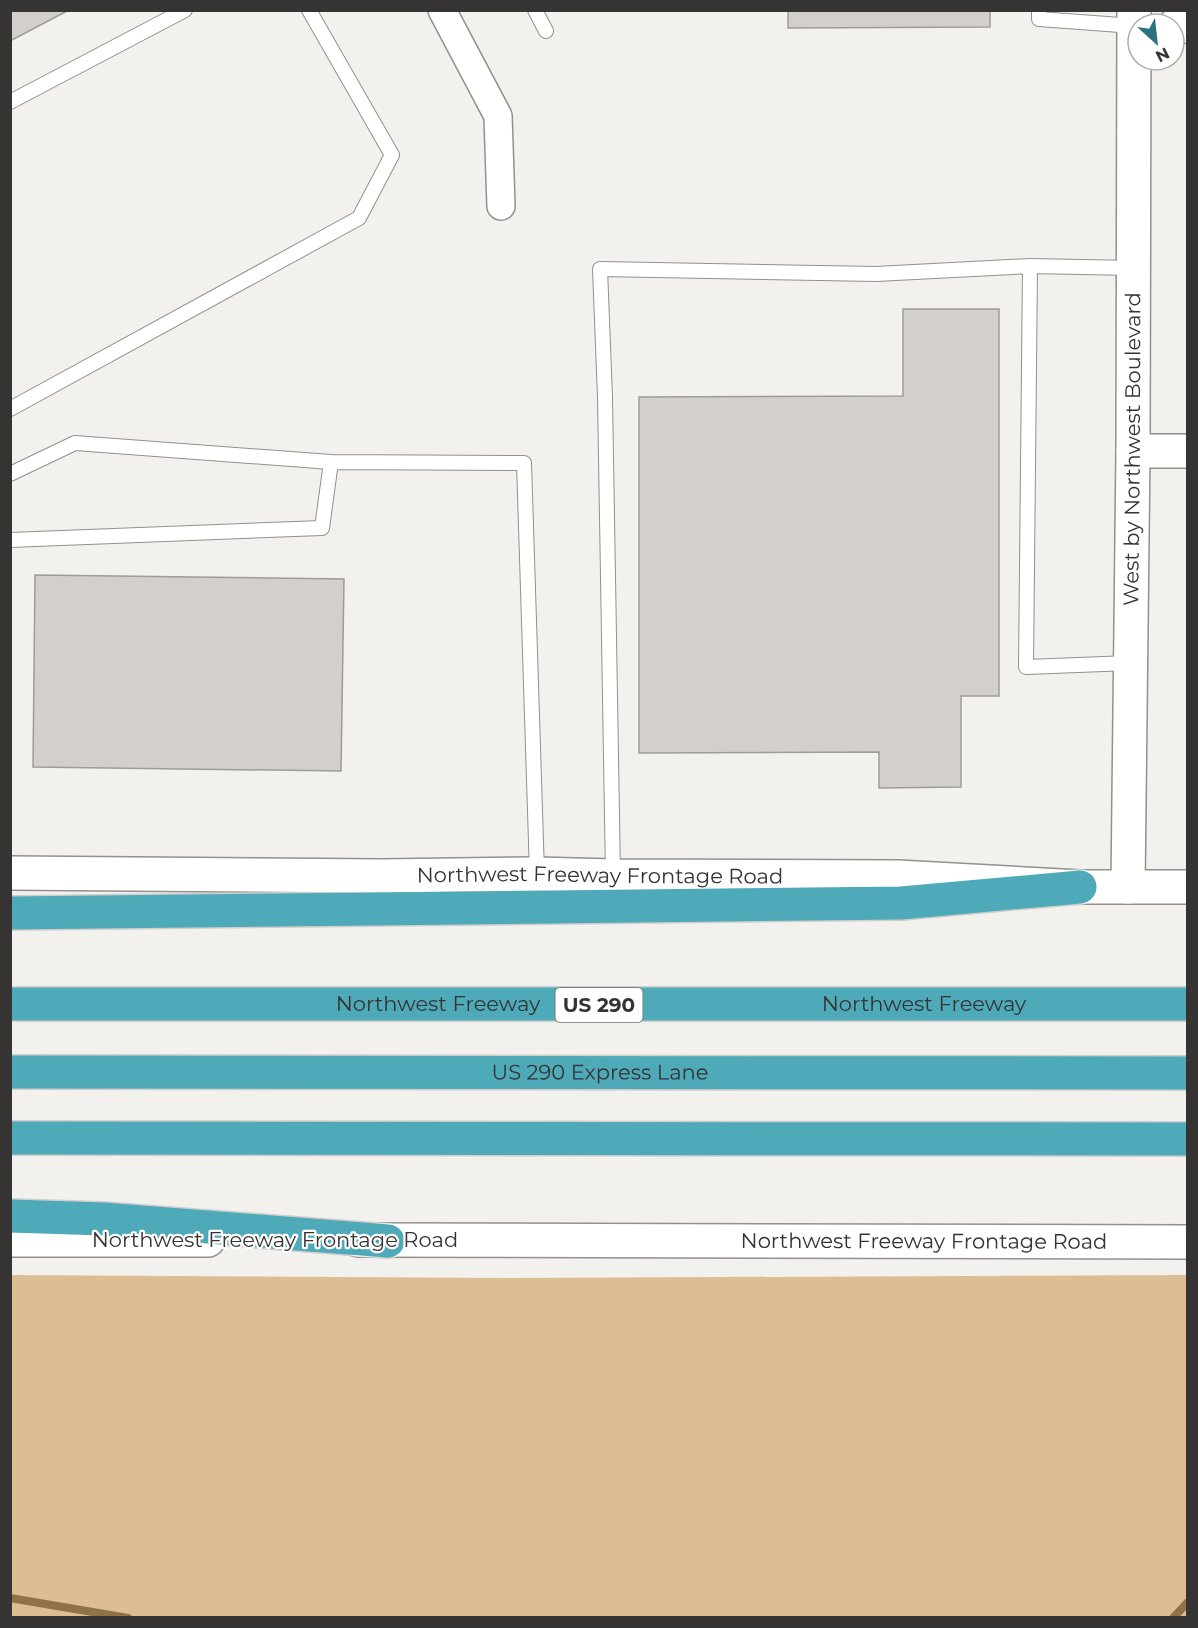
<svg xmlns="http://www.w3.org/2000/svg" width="1198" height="1628" viewBox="0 0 1198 1628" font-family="Montserrat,sans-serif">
  <rect width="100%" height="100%" fill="#f3f1ed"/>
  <!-- green -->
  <path fill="#ddbe94" d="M11,1275L510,1278L1187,1275V1617H11Z"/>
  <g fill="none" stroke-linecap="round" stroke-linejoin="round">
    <!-- stream -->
    <path stroke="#8f7248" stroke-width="8" d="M10,1598L128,1618
      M1173,1618L1188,1602"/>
  </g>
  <!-- building -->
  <path fill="#d3d0cc" stroke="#9e9b98" stroke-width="1.5" d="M10,10H69L10,41Z
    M788,10H990V27L788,28Z
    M903,309H999V696H961V787L879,788V752L639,753V397L903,396Z
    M35,575L344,579L341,771L33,767Z"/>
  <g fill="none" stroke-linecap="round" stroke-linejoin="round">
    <defs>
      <path id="service" d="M535,10L546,31
        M1039,10V19L1134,26
        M10,102L185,10
        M1030,266L1026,667L1130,663
        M10,409L359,218L392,155L309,10
        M10,474L75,443L331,462L524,463L537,874
        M10,540L322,528L331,462
        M613,876L605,397L600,269L876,274L1030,266L1133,268"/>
      <path id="minor" d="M442,10L498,116L501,206"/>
      <g id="tertiary">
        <path d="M1174,26H1188"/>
        <path d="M1133,451H1188"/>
        <path id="s1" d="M1128,887L1133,451L1134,10"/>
      </g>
      <g id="secondary">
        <path id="s2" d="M10,873L382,876L537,874L613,876L898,877L1080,887H1188"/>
        <path d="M10,1240H208"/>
        <path id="s3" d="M358,1240L1188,1242"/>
      </g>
      <g id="motorway">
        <path d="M10,913L901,903L1080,887"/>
        <path id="s4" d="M10,1004H1188"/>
        <path id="s5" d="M10,1072L1188,1073"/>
        <path d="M10,1138L1188,1139"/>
        <path d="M10,1216L103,1219L388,1241"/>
      </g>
    </defs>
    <!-- service casing -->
    <use href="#service" stroke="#93908d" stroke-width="16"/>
    <!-- minor casing -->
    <use href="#minor" stroke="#93908d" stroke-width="30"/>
    <!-- tertiary casing -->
    <use href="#tertiary" stroke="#93908d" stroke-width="36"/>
    <!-- secondary casing -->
    <use href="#secondary" stroke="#93908d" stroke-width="36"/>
    <!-- motorway casing -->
    <use href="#motorway" stroke="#cfcece" stroke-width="36"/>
    <!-- service -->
    <use href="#service" stroke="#fff" stroke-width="14"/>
    <!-- minor -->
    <use href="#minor" stroke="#fff" stroke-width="27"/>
    <!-- tertiary -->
    <use href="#tertiary" stroke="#fff" stroke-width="33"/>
    <!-- secondary -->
    <use href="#secondary" stroke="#fff" stroke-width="33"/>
    <!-- motorway -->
    <use href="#motorway" stroke="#4eaab8" stroke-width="33"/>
  </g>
  <g text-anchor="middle" stroke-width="4.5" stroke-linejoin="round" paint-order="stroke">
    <!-- shield labels -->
    <rect fill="#fff" stroke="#727170" stroke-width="1.5" x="555.5" y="988" width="87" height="34" rx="4.5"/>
    <g font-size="20" font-weight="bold" fill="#353433">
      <text x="599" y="1012">US 290</text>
    </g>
    <!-- street labels -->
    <g font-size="21" fill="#353433" stroke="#fff">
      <text dy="7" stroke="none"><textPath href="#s1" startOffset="438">West by Northwest Boulevard</textPath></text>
      <text dy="7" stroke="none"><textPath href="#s2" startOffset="590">Northwest Freeway Frontage Road</textPath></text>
      <text dy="7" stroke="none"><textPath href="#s4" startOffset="428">Northwest Freeway</textPath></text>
      <text dy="7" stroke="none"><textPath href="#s4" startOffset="914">Northwest Freeway</textPath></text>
      <text dy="7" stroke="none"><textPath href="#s5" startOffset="590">US 290 Express Lane</textPath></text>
      <text x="275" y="1247">Northwest Freeway Frontage Road</text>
      <text dy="7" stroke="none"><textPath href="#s3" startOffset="566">Northwest Freeway Frontage Road</textPath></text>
    </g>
  </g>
  <!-- border -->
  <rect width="1198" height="1628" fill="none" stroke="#353433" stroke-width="24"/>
  <!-- north arrow -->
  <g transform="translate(1156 42) rotate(153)"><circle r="28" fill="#ffffff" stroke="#aeaead" stroke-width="1.5"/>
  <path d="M0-4.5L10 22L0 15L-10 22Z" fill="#2b737e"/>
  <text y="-9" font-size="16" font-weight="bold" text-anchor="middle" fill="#353433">N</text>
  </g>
</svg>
